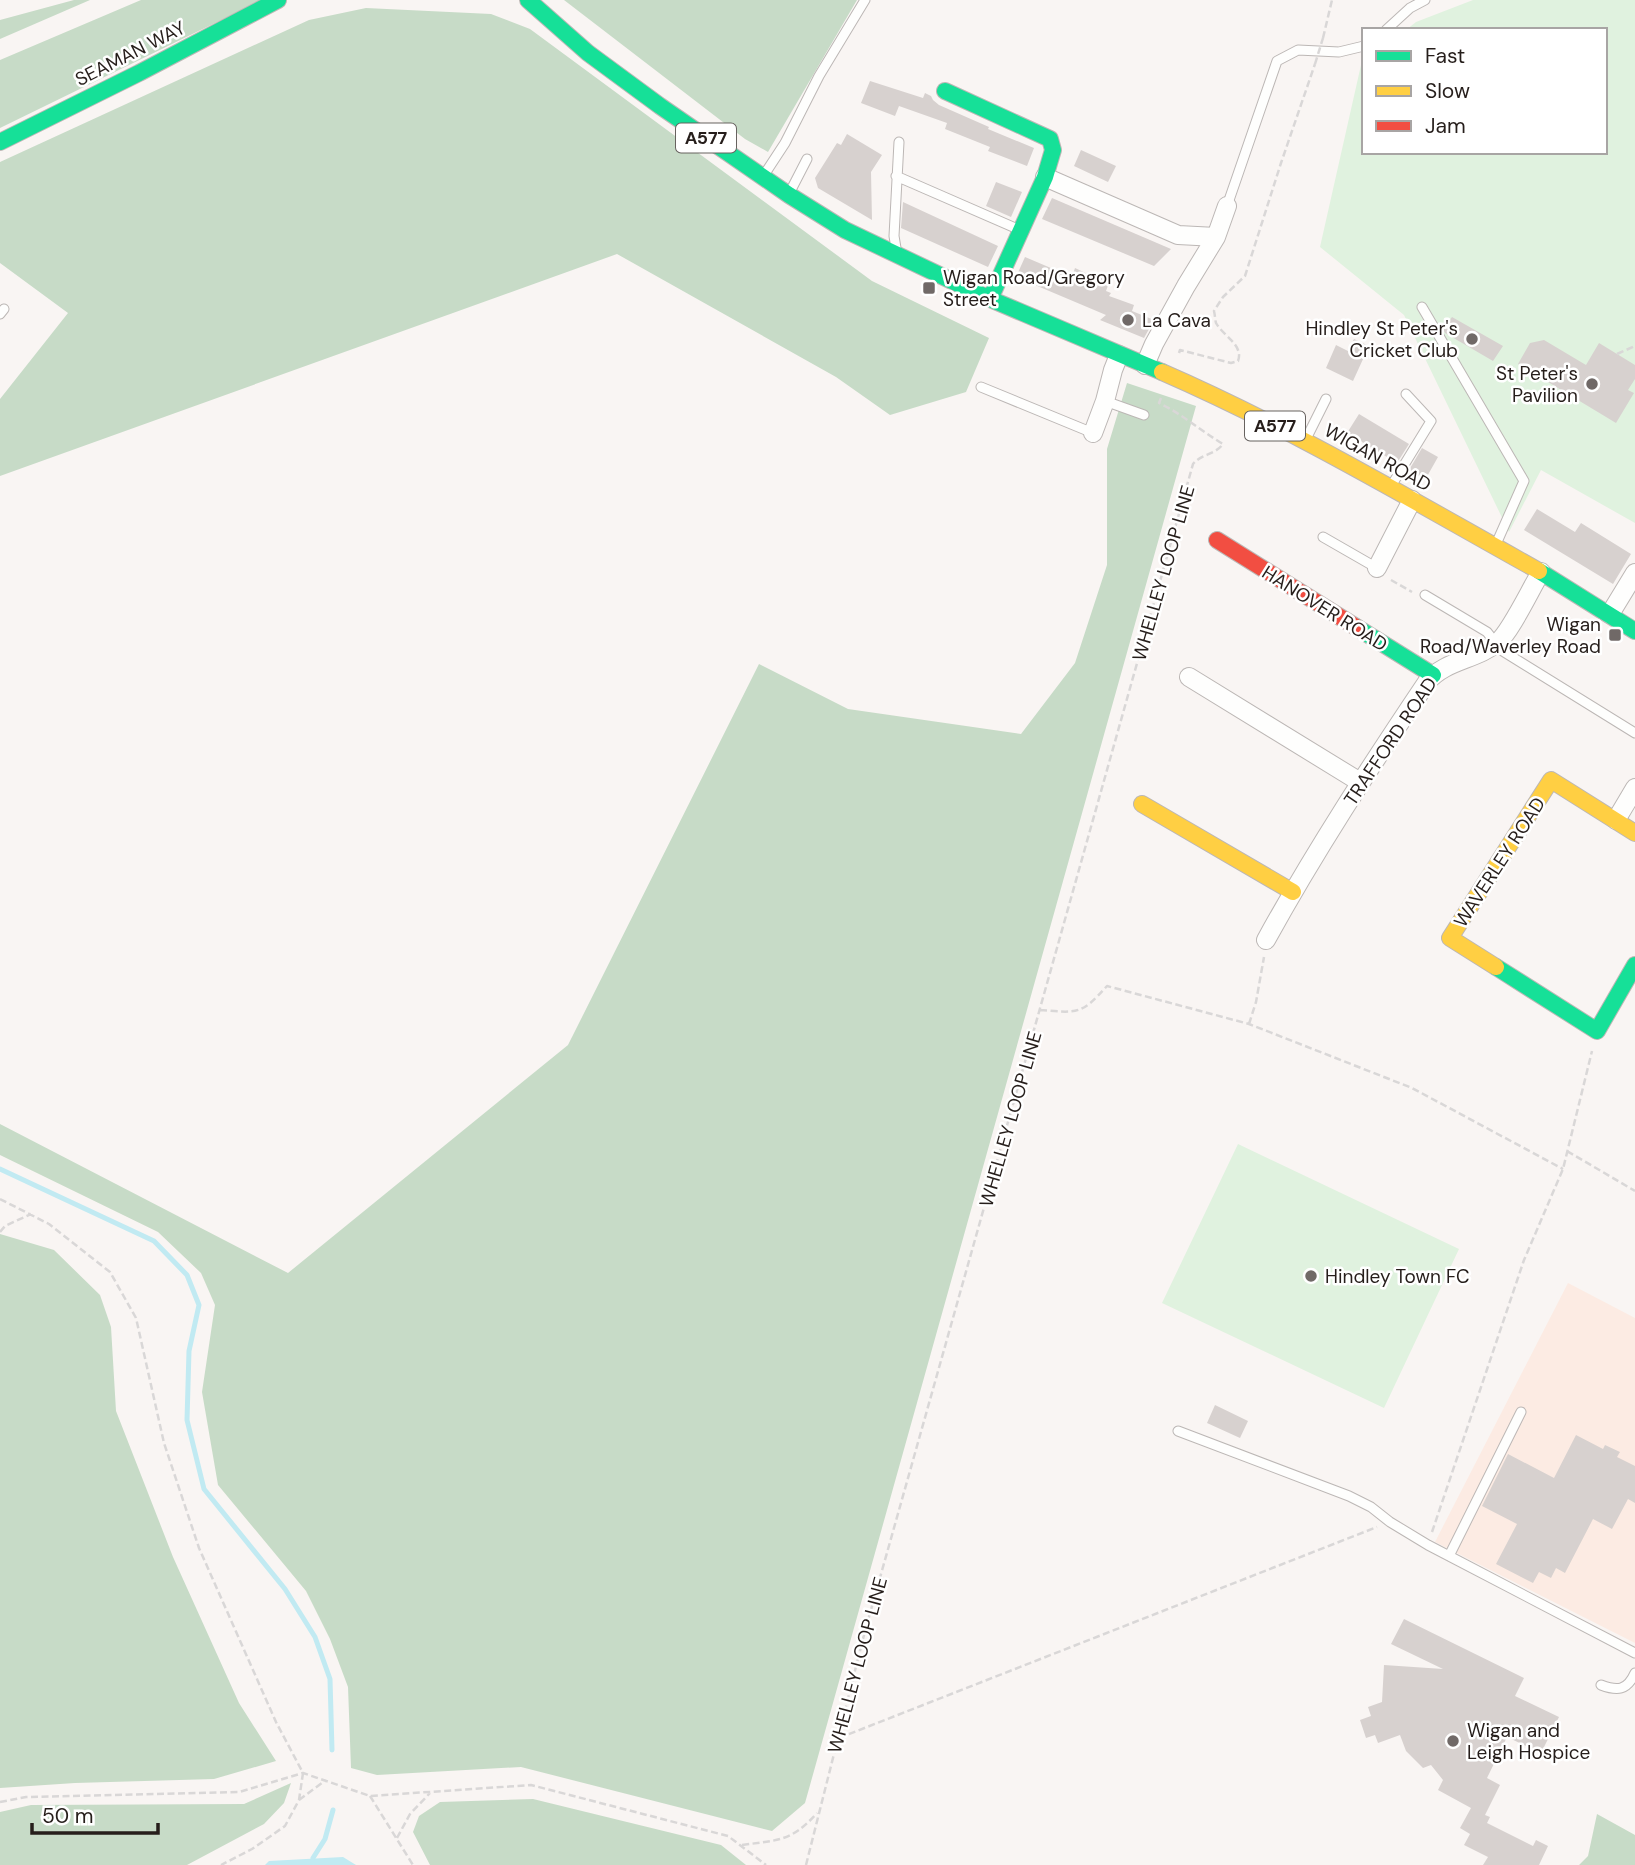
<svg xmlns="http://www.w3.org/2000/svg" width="1635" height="1865" viewBox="0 0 1635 1865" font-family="'DM Sans',sans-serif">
  <rect width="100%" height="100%" fill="#f9f5f3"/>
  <!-- built -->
  <path fill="#fcebe3" d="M1568,1283L1635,1318V1643L1435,1542Z"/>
  <!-- green -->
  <path fill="#e0f2df" d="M1473,0H1635V523L1541,470L1509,532L1404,315L1320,247L1361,65L1364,63V152H1605V30H1406L1416,22Z
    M1238,1144L1459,1249L1384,1408L1162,1303Z"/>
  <!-- forest -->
  <path fill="#c7dbc7" d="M74,0H90L0,39V20Z
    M141,0H262L0,128V60Z
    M564,0H857L768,152L745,139Z
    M366,8L491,14L530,29L872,281L989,338L966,392L890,415L836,377L617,254L0,476V399L68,313L0,263V162L309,20Z
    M1127,383L1196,406L805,1803L772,1831L521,1767L377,1775L351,1768L348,1687L330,1639L306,1591L218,1485L202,1392L215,1305L201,1273L158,1232L0,1155V1124L288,1273L568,1045L759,664L848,709L1021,734L1075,663L1107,565V449Z
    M0,1234L54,1250L100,1295L111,1327L116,1411L173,1557L239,1703L276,1761L214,1779L75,1783L0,1788Z
    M291,1783L284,1803L264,1824L187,1865H0V1812L31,1805L244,1804Z
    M533,1799L721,1845L746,1865H430L413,1832L419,1816L440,1802Z
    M1597,1814L1635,1835V1865H1579L1588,1856Z"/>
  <!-- water -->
  <path fill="#c1eaf2" d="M343,1857L356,1865H265L269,1861Z"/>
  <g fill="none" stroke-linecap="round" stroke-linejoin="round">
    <!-- stream -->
    <path stroke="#c1eaf2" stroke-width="5" d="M0,1169L154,1241L187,1275L199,1305L189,1351L187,1420L204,1489L285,1589L315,1637L330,1679L332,1750
      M313,1858L325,1839L333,1810"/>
  </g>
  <!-- building -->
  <path fill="#d7d1cf" d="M870,81L923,98L925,93L931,96L933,100L939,105L989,127L988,129L1034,148L1027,166L988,151L990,147L945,129L947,123L899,106L895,116L861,103Z
    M847,134L882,155L871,172L872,220L818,188L815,178L837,143L841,145Z
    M1081,150L1116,166L1108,182L1074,166Z
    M996,182L1022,192L1011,217L986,206Z
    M1052,198L1171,249L1154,266L1042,219Z
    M903,202L998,246L988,267L901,228Z
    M1025,257L1072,277L1075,268L1094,277L1095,274L1110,280L1106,291L1111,293L1109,296L1134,305L1132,311L1154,320L1144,338L1100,320L1106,315L1016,277Z
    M1452,317L1503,346L1493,361L1445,333L1443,329Z
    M1354,339L1369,346L1353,381L1326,368L1336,345L1348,351Z
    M1544,340L1586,365L1599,343L1635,365V379L1628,390L1634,393L1616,423L1518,364L1530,343Z
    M1359,414L1409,444L1397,463L1347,433Z
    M1422,448L1438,457L1425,480L1409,470Z
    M1537,509L1575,532L1581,523L1631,554L1613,584L1524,530Z
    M1215,1405L1248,1421L1240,1438L1207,1423Z
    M1576,1435L1603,1449L1605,1445L1620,1452L1617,1457L1635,1466V1503L1628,1499L1612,1529L1593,1519L1565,1573L1556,1568L1551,1578L1539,1572L1533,1583L1496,1564L1517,1524L1482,1506L1508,1454L1554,1478Z
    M1404,1619L1524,1678L1515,1696L1559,1717L1541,1753L1507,1737L1487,1778L1500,1785L1485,1815L1490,1817L1487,1823L1533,1846L1536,1840L1548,1846L1539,1865H1483L1488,1857L1464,1845L1470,1834L1460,1828L1471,1808L1438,1790L1443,1780L1431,1765L1423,1768L1406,1751L1400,1735L1378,1743L1375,1735L1366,1738L1360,1720L1371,1716L1368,1707L1382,1702L1384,1665L1443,1669L1391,1644Z"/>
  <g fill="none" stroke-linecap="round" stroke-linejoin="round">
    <defs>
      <path id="lane" d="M1386,30L1410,8L1425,0
        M766,172L785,143L819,76L865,0
        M896,176L1020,230
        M791,190L807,159
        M1227,206L1277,61L1298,50L1339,52L1364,46
        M896,248L894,236L899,142
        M1422,307L1524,481L1497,542
        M0,314L4,309
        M981,387L1093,433
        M1105,401L1144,415
        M1308,435L1326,399
        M1393,483L1431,421L1406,394
        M1323,537L1377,568
        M1425,595L1487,632L1501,650L1635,733
        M1178,1431L1349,1496L1371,1507L1390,1522L1428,1545L1635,1653
        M1449,1556L1521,1412
        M1601,1685C1617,1691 1627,1691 1635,1673"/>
      <path id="street" d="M1045,177L1178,235L1216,237
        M1145,365L1154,344L1186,286L1216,237L1227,206
        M1093,433L1105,401L1113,370L1119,355
        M1377,568L1412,500
        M1610,614L1635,573
        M1189,677L1360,782
        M1616,820L1635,788
        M1266,940C1315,851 1370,767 1427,682C1445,660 1477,660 1498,642C1511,631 1531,588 1541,572"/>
      <path id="fast" d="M528,0L588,53L660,106L789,195L845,230L990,299L1162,372
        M945,91L1050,139L1053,150L1045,177L990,299
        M0,142L139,73L278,0
        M1539,571L1635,631
        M1356,627L1433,675
        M1496,967L1597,1031L1635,965"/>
      <path id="slow" d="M1162,372C1293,429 1415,502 1539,571
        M1142,804L1293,892
        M1496,967L1450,938L1551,780L1635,833"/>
      <path id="jam" d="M1217,540L1356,627"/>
    </defs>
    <!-- lane casing -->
    <use href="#lane" stroke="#bcb7b5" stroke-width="11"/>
    <!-- street casing -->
    <use href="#street" stroke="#bcb7b5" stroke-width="20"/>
    <!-- fast casing -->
    <use href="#fast" stroke="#bcb7b5" stroke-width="18"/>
    <!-- slow casing -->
    <use href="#slow" stroke="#bcb7b5" stroke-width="18"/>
    <!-- jam casing -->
    <use href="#jam" stroke="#bcb7b5" stroke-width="18"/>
    <!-- path -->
    <path stroke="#d9d7d7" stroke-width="2.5" stroke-dasharray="7 3.5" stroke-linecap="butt" d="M1323,38L1332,0
      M1179,353L1180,350L1231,363L1238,361C1244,345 1223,336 1216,323C1215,319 1215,315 1214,311L1223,297L1245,276L1281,163L1315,64
      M1617,354L1635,346
      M1391,580L1412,592
      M1040,1010C1078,1013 1081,1015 1107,986L1249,1024L1412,1088L1563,1169
      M1249,1024L1256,1002L1264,957
      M1567,1151L1635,1191
      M0,1199L49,1224L110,1272L136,1318L164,1443L199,1548L276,1722L303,1773L299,1800L285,1826L252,1849L221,1865
      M0,1232L5,1226L31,1214
      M1432,1532L1524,1260L1563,1169L1592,1051
      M839,1738L1377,1527
      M370,1796L413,1865
      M299,1800L326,1780
      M0,1802L26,1797L239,1792L303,1773L370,1796L531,1785L728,1836L766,1865
      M397,1838L410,1814L430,1793
      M742,1845C778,1840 791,1842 817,1813
      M806,1865L865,1631L1193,464C1201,454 1215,455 1223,444C1201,431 1182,414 1159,403L1161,398"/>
    <!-- lane -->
    <use href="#lane" stroke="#fefefd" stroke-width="9"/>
    <!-- street -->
    <use href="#street" stroke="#fefefd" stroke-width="18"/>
    <!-- fast -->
    <use href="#fast" stroke="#16e098" stroke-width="16"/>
    <!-- slow -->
    <use href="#slow" stroke="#ffcf43" stroke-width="16"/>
    <!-- jam -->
    <use href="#jam" stroke="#f24e42" stroke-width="16"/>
    <!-- path-bridge -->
    <path stroke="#d9d7d7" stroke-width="2.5" stroke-dasharray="7 3.5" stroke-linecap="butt" d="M1315,64L1323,38"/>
  </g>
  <!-- markers -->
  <g fill="#706967" stroke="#fff" stroke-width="2.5">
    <rect x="922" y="281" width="14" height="14" rx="3.5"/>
    <circle cx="1128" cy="320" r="7"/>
    <circle cx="1472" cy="339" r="7"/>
    <circle cx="1592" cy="384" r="7"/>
    <rect x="1608" y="628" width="14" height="14" rx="3.5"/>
    <circle cx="1311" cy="1276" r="7"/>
    <circle cx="1453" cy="1741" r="7"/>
  </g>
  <g text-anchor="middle" stroke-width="5" stroke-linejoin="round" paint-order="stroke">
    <!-- shield labels -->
    <g fill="#fff" stroke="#67625f" stroke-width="2">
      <rect x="676" y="123.5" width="60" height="29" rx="5"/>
      <rect x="1245" y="411.5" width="60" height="29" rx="5"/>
    </g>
    <g font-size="18" font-weight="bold" fill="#261e1b">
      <text x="706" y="144">A577</text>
      <text x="1275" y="432">A577</text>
    </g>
    <!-- street labels -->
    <g font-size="19" fill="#261e1b" stroke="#fff">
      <text transform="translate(130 53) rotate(-27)" y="7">SEAMAN WAY</text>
      <text transform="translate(1378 457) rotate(29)" y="7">WIGAN ROAD</text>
      <text transform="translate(1163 573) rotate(-74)" y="7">WHELLEY LOOP LINE</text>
      <text transform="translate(1325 608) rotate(32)" y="7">HANOVER ROAD</text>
      <text transform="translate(1390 741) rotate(-56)" y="7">TRAFFORD ROAD</text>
      <text transform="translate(1499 862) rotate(-57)" y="7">WAVERLEY ROAD</text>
      <text transform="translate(1010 1119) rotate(-74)" y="7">WHELLEY LOOP LINE</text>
      <text transform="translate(857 1665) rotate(-75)" y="7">WHELLEY LOOP LINE</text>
    </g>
    <!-- poi labels -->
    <g font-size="19" fill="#261e1b" stroke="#fff" text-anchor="start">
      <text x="943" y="284">Wigan Road/Gregory<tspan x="943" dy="22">Street</tspan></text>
      <text x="1142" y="327">La Cava</text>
      <text x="1458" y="335" text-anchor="end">Hindley St Peter's<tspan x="1458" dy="22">Cricket Club</tspan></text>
      <text x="1578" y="380" text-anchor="end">St Peter's<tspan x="1578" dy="22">Pavilion</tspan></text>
      <text x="1601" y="631" text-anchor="end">Wigan<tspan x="1601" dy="22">Road/Waverley Road</tspan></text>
      <text x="1325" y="1283">Hindley Town FC</text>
      <text x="1467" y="1737">Wigan and<tspan x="1467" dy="22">Leigh Hospice</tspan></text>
    </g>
  </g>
  <!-- legend -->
  <rect x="1362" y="28" width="245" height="126" fill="#ffffff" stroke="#a8a5a4" stroke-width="2"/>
  <rect x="1376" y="51" width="35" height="10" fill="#16e098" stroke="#a8a5a4" stroke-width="2"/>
  <text x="1425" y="63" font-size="21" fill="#261e1b">Fast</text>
  <rect x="1376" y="86" width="35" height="10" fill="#ffcf43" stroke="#a8a5a4" stroke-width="2"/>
  <text x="1425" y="98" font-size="21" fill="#261e1b">Slow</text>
  <rect x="1376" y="121" width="35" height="10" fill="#f24e42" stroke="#a8a5a4" stroke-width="2"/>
  <text x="1425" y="133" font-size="21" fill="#261e1b">Jam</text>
  <!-- scale -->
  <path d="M32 1823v10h126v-10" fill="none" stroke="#261e1b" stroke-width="3.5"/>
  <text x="42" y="1823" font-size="21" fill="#261e1b" stroke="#ffffff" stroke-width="5" paint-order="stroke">50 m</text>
</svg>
